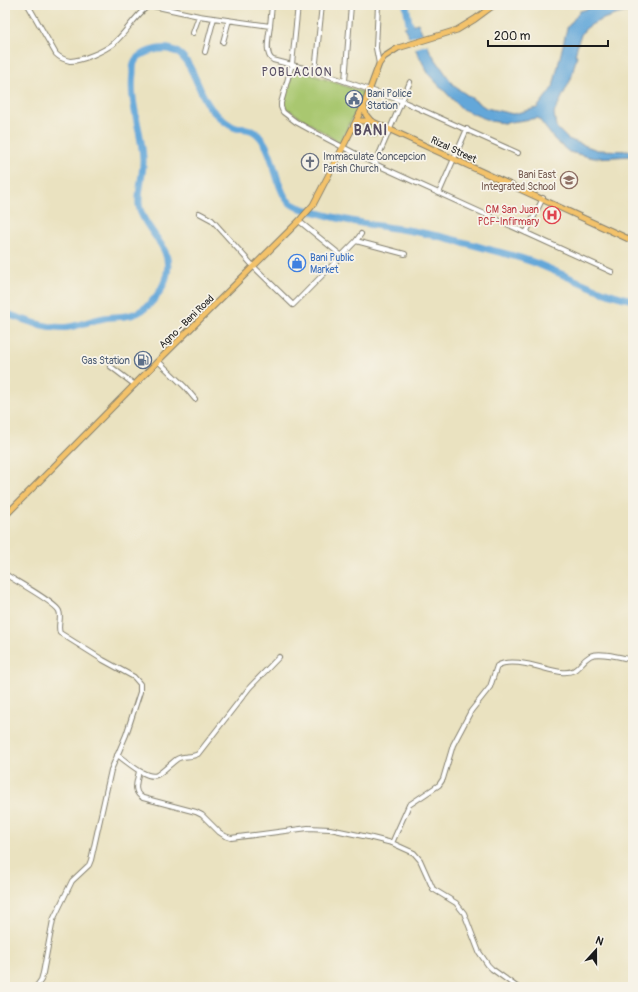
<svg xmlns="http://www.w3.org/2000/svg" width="638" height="992" viewBox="0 0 638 992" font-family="Pangolin,sans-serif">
  <rect width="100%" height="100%" fill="#f7f3e8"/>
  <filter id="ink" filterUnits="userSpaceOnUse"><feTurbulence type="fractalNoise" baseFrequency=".025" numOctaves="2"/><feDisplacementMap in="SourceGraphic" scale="8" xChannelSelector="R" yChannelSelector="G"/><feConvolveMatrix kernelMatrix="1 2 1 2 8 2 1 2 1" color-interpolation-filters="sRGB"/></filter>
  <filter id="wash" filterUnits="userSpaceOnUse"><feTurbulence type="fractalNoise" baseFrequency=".012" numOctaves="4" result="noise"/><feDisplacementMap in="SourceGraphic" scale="16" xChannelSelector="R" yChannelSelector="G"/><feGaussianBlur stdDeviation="0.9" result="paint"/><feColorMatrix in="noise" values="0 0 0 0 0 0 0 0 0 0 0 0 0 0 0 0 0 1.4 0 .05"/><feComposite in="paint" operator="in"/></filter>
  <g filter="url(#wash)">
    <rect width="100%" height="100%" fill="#eae2c0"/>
    <!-- green -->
    <path fill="#a9c76f" stroke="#627246" d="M293,68L365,93L340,143L283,106Z
      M365,123L381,130L380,132L374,135L367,133L364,127Z"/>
    <!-- water -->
    <path fill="#64a7d9" stroke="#40627a" d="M602,5H633V11C619,13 590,21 582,33C578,39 577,49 575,55H577L571,79L554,113L556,127L568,139L597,150L633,151V156L594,158L569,152L555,140L538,118L504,123L490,121L462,109L429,75L404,27L418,23L430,51L454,86L486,108L513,114L537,108L553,87L567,28L580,11Z"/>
    <!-- pier -->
    <path fill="#eae2c0" d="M425,33L429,44L413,49L408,38Z"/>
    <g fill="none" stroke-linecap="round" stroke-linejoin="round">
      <!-- river -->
      <path stroke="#64a7d9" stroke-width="7" d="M406,5L409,23L414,33
        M5,313C25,320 48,330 69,327C81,325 92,320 104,318C113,316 124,318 134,314C155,307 175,275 165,252C158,236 141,222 139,204C138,189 144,173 143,158C142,138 135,118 133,98C132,90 132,81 133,73C133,69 133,66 134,63C136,56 144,53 150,51C193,37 192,87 212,110C219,117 227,125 236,128C240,129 243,128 247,129C255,130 261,137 265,144C275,161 277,189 288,201C295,208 306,210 315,212C344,221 371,225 400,229C429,233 456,240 484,248C502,253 521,257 538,264C569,277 600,293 633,300"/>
    </g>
  </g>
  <g filter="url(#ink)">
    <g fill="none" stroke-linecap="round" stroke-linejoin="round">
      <defs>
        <path id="minor" d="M28,5L56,54C60,58 65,60 70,61C82,61 104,51 113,44C126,33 134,17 147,7L153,6L199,16L270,26C269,35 264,55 273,60L315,71L402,101L518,153
          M298,5L292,64L281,103V107L283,112L296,122L316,133L375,164L612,272
          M378,5L376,48L379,64
          M270,26L272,5
          M193,33L199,16
          M223,42L229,20
          M205,52L214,18
          M315,71L322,5
          M345,81L351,5
          M375,164L410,82
          M439,193L467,129
          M199,213L212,220L254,267L293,305L299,299L356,241L361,234
          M299,221L342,256
          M526,233L543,198
          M356,241L405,254
          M158,361L185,387L195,399
          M110,366L135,385
          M5,574C14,580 56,603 59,611C62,618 57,626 60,633L103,660L134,677L140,684V692L126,735L111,770L91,860L89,865L72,881L53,920L43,973L41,980L36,987
          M117,755C127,761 146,780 157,775C164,771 170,764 177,759C183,755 191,758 198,754L250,687L279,657
          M139,771C137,782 132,792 143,798L196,812L202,815L219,832L225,836L231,838L308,828L330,829L368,837L392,843L414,853L420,860L433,889L456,903L464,913L479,952L488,965L492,969L517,987
          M392,843L409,805L439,785L443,779L453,745L471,711L490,687L497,666C512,656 545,670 561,672C579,674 578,663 590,656C599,651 623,658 633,660"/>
        <path id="major" d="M364,106L366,115L371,121L633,241
          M356,121H371
          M5,516L158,361L299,221L313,205L341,151L364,105L379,64L384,57L398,48L457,30L475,19L494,5"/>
      </defs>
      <!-- minor casing -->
      <use href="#minor" stroke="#837f6e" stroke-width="6"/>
      <!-- major casing -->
      <use href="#major" stroke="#837f6e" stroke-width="7"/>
      <!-- minor -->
      <use href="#minor" stroke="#fff" stroke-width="4"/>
      <!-- major -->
      <use href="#major" stroke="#f3c26a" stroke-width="5"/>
    </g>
  </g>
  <!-- icons -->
  <defs>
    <symbol id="civic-ring" viewBox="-11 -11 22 22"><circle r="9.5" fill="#f7f3e8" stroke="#5c6f8a" stroke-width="1.5"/><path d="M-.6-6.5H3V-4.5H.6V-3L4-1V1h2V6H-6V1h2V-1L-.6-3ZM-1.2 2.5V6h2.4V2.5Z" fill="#5c6f8a"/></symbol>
    <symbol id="church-ring" viewBox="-11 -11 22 22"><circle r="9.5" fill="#f7f3e8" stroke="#6b7280" stroke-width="1.5"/><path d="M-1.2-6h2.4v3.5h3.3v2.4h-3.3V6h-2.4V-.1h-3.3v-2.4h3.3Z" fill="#6b7280"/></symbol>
    <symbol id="school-ring" viewBox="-11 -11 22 22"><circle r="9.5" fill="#f7f3e8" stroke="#8d6e63" stroke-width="1.5"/><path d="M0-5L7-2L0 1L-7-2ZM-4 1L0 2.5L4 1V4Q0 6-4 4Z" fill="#8d6e63"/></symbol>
    <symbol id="hospital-ring" viewBox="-11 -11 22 22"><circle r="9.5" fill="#f7f3e8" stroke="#e0444e" stroke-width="1.5"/><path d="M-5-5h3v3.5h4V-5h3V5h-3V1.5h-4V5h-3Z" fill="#e0444e"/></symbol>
    <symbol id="shop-ring" viewBox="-11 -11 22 22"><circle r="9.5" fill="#f7f3e8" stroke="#3f7fe0" stroke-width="1.5"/><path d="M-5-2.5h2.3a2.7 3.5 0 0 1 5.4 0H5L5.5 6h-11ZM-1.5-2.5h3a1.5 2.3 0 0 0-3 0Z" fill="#3f7fe0"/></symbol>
    <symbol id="fuel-ring" viewBox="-11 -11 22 22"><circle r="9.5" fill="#f7f3e8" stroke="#5c6f8a" stroke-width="1.5"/><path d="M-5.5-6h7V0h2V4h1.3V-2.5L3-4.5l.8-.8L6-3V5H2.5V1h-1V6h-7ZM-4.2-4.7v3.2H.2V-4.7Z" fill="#5c6f8a"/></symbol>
  </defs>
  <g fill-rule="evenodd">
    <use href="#civic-ring" x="344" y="89" width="20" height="20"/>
    <use href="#church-ring" x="300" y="152" width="20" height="20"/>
    <use href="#school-ring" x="559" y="170" width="20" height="20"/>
    <use href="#hospital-ring" x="542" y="205" width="20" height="20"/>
    <use href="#shop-ring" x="287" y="253" width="20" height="20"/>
    <use href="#fuel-ring" x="133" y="350" width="20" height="20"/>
  </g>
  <g text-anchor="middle" stroke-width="3.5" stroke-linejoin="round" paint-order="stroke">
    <!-- service labels -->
    <g font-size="10" fill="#4e5e75" stroke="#f7f3e8" text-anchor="start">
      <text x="367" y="97">Bani Police<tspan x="367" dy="12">Station</tspan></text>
      <text x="130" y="364" text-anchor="end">Gas Station</text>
    </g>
    <!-- street labels -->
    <g font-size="10" fill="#1c1c1c" stroke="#f7f3e8">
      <text transform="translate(454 149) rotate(25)" y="4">Rizal Street</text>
      <text transform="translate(186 321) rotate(-44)" y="4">Agno - Bani Road</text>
    </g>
    <!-- worship labels -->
    <g font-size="10" fill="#5b616d" stroke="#f7f3e8" text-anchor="start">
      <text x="323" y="160">Immaculate Concepcion<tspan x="323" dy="12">Parish Church</tspan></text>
    </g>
    <!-- education labels -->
    <g font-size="10" fill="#785e54" stroke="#f7f3e8" text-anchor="end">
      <text x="556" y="178">Bani East<tspan x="556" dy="12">Integrated School</tspan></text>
    </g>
    <!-- health labels -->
    <g font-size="10" fill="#be3a42" stroke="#f7f3e8" text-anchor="end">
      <text x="539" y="213">CM San Juan<tspan x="539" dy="12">PCF-Infirmary</tspan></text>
    </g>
    <!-- shop labels -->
    <g font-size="10" fill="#366cbe" stroke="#f7f3e8" text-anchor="start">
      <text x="310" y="261">Bani Public<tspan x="310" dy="12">Market</tspan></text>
    </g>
    <!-- quarter labels -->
    <g font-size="12" letter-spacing="1" fill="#554c61" stroke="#f7f3e8">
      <text x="297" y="76">POBLACION</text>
    </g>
    <!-- district labels -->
    <g font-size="14" font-weight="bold" letter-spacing="1" fill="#554c61" stroke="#f7f3e8">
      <text x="371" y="135">BANI</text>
    </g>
  </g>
  <!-- margin -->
  <rect width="638" height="992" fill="none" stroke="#f7f3e8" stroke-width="20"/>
  <!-- north arrow -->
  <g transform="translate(596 950) rotate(21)" stroke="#f7f3e8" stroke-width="3" paint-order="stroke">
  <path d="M0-3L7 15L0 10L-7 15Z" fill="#1c1c1c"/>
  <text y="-6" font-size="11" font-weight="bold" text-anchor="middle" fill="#1c1c1c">N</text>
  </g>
  <!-- scale -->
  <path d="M488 40v6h120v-6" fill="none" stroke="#1c1c1c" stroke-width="2"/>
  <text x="494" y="40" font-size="12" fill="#1c1c1c" stroke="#f7f3e8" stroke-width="3" paint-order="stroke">200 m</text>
</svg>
